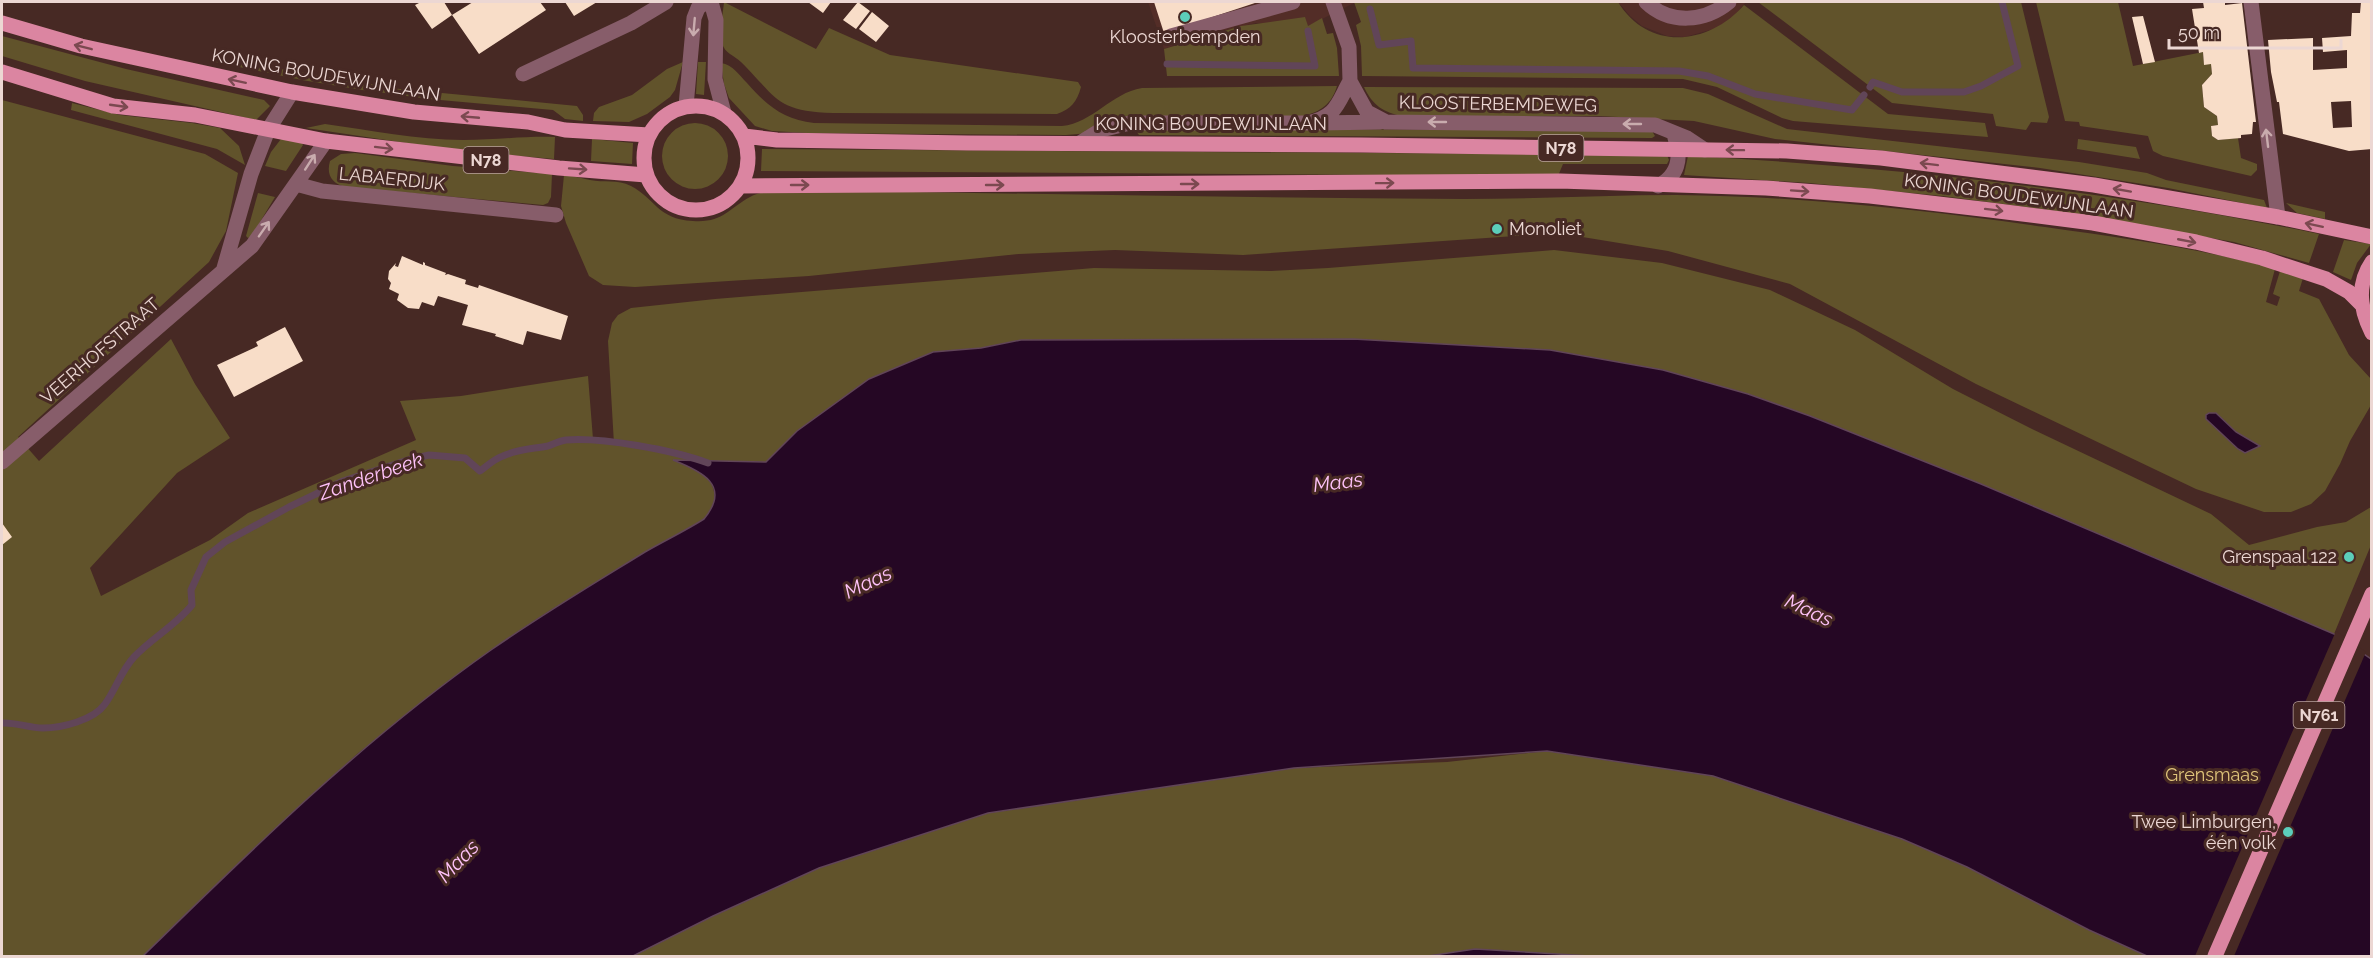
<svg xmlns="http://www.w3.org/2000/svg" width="2373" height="958" viewBox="0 0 2373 958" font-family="Raleway,sans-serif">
  <rect width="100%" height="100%" fill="#472924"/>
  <!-- built -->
  <path fill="#532d27" d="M1148,2H1356L1308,26L1256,23L1198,37L1164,49Z
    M1618,2H1746L1735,15L1717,28L1685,37L1667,36L1642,26L1630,16Z"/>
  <!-- green -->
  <path fill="#61532b" d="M724,2L816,49L829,28L890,55L1078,82L1081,87C1077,102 1071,109 1057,114L833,113C776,111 778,99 741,62C734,55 725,54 722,43C719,30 723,14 724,2Z
    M1354,2H1618C1649,52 1709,45 1744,5L1888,114L1985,123L1988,137L1793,121L1782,118L1717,87L1683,79L1362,76L1361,46L1356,25L1361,22Z
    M1758,2H2021L2049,117L2047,123L2031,122L2026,130L1996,126L1993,114L1892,103Z
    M2036,2H2118L2133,66L2203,52L2204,64H2211L2212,74L2202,85L2204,107L2217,116L2218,125L2211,126L2212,136L2218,140L2238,138L2241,158L2257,164V170L2251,176L2163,156L2153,151L2148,136L2080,126L2079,122L2065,121Z
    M1305,17L1308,26L1322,18L1327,34L1333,33L1337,48L1339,76H1167L1164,49L1241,26Z
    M2,36L126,69L264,100L270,106L256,120L85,81L2,56Z
    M215,58L400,89L577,106L583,115V121L565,119L553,110L429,99L362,90L302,80L215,62Z
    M683,62L675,90L670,97L647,114L629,122L593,121L594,113L599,107L632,95L667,69Z
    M698,62H706L704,95L696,94Z
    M721,63C733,65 739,75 747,83C766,105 784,120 814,123L1062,126C1093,123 1111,93 1142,88L1337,86C1332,104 1320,112 1303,116L1101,124L1085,131L1090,133L1066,135L807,133L772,131L755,126L729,98L724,84Z
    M1364,87L1683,88L1708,94L1787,129L2079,162L2147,173L2166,180L2264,200L2267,208L2168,188L2040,168L1775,139L1694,121L1599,116H1403C1384,113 1372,105 1364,87Z
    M2,100L205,154L238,173L226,231L209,262L18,437L39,461L171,339L195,384L230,438L177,473L90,568L101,596L210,540L248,513L416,440L400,401L461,396L588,376L593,439L614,444L608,341L612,323L618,315L631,308L715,299L1094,268L1271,271L1328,268L1554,250L1662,263L1770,290L1855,330L1953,389L2030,428L2211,514L2249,545L2317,527L2346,522L2371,507V545L2334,634L1981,484L1810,416L1707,382L1353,339L1021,340L981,348L797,431L766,462L675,460C691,469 711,471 714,492C716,502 711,511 704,519L549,611L489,651L357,754L256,847L143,956H2Z
    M72,103L120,115L192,123L220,128L239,146L245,165L217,149L71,110Z
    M662 156a33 33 0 1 1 66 0a33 33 0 1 1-66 0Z
    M325,124C370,130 417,140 463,140C494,140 524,136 555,137L554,159L453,150L306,128Z
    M1139,128L1652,131L1655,136L1652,138L1139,135L1136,131Z
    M281,139L302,143L303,145L286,171L265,166L271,152Z
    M592,139L633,143L632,164L591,161Z
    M2078,139L2136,147L2140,159L2077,149Z
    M762,149L1667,155L1669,160L1667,164H1563L1558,176L761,171Z
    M355,153L453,166L552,174L551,197L548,203L543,205L345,187C332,183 326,175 330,161L341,154Z
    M1688,156C1900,167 2110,191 2319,234L2309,263L2234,242L2056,211L1942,196L1809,183L1684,175Z
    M564,175C575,176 580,178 590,180C604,183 617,179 631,186C656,199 657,219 693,221C723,223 728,209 750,197C758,192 767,192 777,190C1006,193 1235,198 1464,199C1535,199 1606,195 1676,195C1799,196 1923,210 2045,227C2122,238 2200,248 2275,269L2266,302L2277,306L2280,297L2273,294L2280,271L2303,278L2299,291L2319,299L2349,355L2371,379V405L2350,441L2340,464L2325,491L2311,504L2291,512H2264L2196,489L1976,384L1790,284L1668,251L1558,233L1243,255L1115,250L1019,254L809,276L635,287L603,285L589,276L566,223L561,206Z
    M258,193L275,197L251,237L248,238L246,236Z
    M2286,203L2325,212V219L2297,213Z
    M2344,240L2371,244L2357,263L2351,280L2333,272Z
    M1547,751L1713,776L1902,839L1967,867L2089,930L2147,956H1590L1475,949L1428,956H633L713,916L819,868L988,813L1294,768L1447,762Z"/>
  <!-- water -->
  <path fill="#250724" stroke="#614558" stroke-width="1.5" d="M1353,339L1550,350L1663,370L1748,394L1810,416L1981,484L2334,634L2371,659V956H2147L2089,930L1967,867L1902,839L1713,776L1547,751L1294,768L988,813L819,868L713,916L633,956H143C253,848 364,739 491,650C541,615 593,584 645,552C664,541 685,531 704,519C732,485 701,471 673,460L766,462L797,431L869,379L933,352L981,348L1021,340Z
    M2209,413H2216L2236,432L2260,446L2245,453L2238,449L2206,419V415Z
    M1475,949L1590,956H1428Z"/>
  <!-- pier -->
  <path fill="#472924" d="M2336,631L2366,652L2234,956H2195Z"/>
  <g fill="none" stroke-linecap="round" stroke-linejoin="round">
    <!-- stream -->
    <path stroke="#614558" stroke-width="7" d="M1370,9L1379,45L1411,41L1413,68L1679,71L1708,76L1755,94L1852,110L1864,95
      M1167,64L1315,66L1308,31
      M1870,87L1873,82L1902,92H1964L1981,86L2018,66L2002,2
      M2,723C15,722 29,728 43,728C62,728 94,720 105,704C116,689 121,671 134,657C152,638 176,625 192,605L191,590L206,557L225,542L289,507L343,481L408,460L429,455L465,458L480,471C487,466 494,459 503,456C518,449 532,449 548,446C554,444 559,441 566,440C602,437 673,450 708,463"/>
  </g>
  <!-- building -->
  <path fill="#f8ddc8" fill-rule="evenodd" d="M421,2H444L452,15L432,29L415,5Z
    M473,2H540L546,10L479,54L452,15Z
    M565,2H597L574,16Z
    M808,2H831L823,13Z
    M858,2L870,11L856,29L843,20Z
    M1154,2H1258L1164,33Z
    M2203,2H2225V5L2242,3L2256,122H2253L2252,134L2241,135V138L2218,140L2212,136L2211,126L2218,125L2217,116L2204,107L2202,85L2212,74L2211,64L2204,65L2203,52L2199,53L2192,9L2204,8Z
    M2361,2H2372V149L2349,151L2283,134L2279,102H2277L2271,72L2268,40L2313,38V70L2347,68V50L2323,52L2322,38L2351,36L2352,13H2360ZM2351,101L2352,127L2333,128L2331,102Z
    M872,12L889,26L876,42L859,29Z
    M2143,16L2155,62L2143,64L2132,17Z
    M402,256L423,265V262L425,263V265L446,273L445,275L448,274L466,280L465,284L478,288L479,285L568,316L561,340L527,331L523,345L495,336L496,334L462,325L468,305L438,296L434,306L422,302L419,309L408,308L397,300L399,294L389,289L391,283L388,279L389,271L396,263L395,266L398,267Z
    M285,327L303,361L234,397L217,365L258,346L256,342Z
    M2,523L12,537L2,545Z"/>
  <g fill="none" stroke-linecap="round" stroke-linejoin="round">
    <!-- pedestrian -->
    <path stroke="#875d6a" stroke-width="15" d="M1646,2C1670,25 1705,22 1729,2
      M1171,36L1293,2"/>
    <!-- minor -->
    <path stroke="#875d6a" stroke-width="15" d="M1333,2L1349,47L1350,81
      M2251,2L2278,217
      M523,74L631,23L666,2
      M1317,123L1380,122
      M1080,143L1101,130L1130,123H1308C1337,116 1337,104 1350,81L1367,112L1386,122L1655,125L1687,138L1705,150
      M296,184L322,191L556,215
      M1658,186C1678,176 1682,159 1675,138
      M224,268L251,174L268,130L292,92
      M2,462L252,246L326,141"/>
    <!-- tertiary -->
    <path stroke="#875d6a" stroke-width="15" d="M711,2L716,20L715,79L724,113
      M686,106L694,18L698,8L705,2"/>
    <!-- primary -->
    <path stroke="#db85a1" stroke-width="15" d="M2,23L81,46L292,92L414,112L528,122L565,130L649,135
      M2,72L113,106L195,115L326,141L559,168L646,175
      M644 158a52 52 0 1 1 104 0a52 52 0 1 1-104 0Z
      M744,136L777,140L968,143L1362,145L1787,151L1881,158L2094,185L2278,217L2372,237
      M741,186L1560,181L1766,188L1870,196L1990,210L2093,223L2196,242L2262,258L2326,279L2349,292L2361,304
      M2372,262C2356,285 2360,309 2372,333
      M2215,956L2372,594"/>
  </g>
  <!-- one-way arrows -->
  <defs><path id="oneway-shaft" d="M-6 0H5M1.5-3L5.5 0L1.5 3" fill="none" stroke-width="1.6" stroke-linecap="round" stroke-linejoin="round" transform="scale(1.5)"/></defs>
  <g stroke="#c9acae">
    <use href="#oneway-shaft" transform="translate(694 27) rotate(95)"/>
    <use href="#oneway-shaft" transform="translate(1437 122) rotate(-180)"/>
    <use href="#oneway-shaft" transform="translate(1632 124) rotate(-180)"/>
    <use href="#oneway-shaft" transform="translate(2267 138) rotate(-97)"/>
    <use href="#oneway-shaft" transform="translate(310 162) rotate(-57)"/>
    <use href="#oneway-shaft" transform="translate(264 229) rotate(-55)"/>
  </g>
  <g stroke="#7b4950">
    <use href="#oneway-shaft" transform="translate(83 47) rotate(-166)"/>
    <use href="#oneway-shaft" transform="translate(237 81) rotate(-168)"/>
    <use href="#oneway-shaft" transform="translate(119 106) rotate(8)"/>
    <use href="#oneway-shaft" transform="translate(470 117) rotate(-175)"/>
    <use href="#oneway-shaft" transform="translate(384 148) rotate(7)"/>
    <use href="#oneway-shaft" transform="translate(1735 150) rotate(-179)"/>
    <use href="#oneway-shaft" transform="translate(1929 164) rotate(-173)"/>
    <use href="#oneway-shaft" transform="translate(578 169) rotate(4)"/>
    <use href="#oneway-shaft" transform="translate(1385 183) rotate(-1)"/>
    <use href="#oneway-shaft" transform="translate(1190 184)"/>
    <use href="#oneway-shaft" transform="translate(800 185)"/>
    <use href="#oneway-shaft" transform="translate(995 185)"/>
    <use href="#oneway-shaft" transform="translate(2122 190) rotate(-170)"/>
    <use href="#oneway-shaft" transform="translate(1800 191) rotate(4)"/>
    <use href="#oneway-shaft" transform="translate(1994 210) rotate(7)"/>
    <use href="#oneway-shaft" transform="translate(2314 225) rotate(-168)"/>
    <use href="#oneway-shaft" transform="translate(2187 241) rotate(11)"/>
  </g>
  <!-- markers -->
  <g fill="#5cceba" stroke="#472924" stroke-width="2">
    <circle cx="1185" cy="17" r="6"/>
    <circle cx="1497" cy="229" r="6"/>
    <circle cx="2349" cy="557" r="6"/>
    <circle cx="2288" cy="832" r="6"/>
  </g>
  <g text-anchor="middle" stroke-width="6" stroke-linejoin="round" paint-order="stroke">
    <!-- shield labels -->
    <g fill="#472924" stroke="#baa39e" stroke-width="1.5">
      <rect x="1538.5" y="135" width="45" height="26" rx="4.5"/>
      <rect x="463.5" y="147" width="45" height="26" rx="4.5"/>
      <rect x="2293.5" y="702" width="51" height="26" rx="4.5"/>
    </g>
    <g font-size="16" font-weight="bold" fill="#ecd7d3">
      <text x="1561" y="154">N78</text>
      <text x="486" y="166">N78</text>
      <text x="2319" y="721">N761</text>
    </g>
    <!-- poi labels -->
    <g font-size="18" fill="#ecd7d3" stroke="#472924" text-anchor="end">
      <text x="1185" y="43" text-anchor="middle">Kloosterbempden</text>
      <text x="1509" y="235" text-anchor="start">Monoliet</text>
      <text x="2337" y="563">Grenspaal 122</text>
      <text x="2276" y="828">Twee Limburgen,<tspan x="2276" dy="21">één volk</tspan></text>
    </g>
    <!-- street labels -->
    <g font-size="18" fill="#ecd7d3" stroke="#472924">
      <text transform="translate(326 75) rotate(10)" y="6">KONING BOUDEWIJNLAAN</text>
      <text transform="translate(1498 104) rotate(1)" y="6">KLOOSTERBEMDEWEG</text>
      <text x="1211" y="130">KONING BOUDEWIJNLAAN</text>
      <text transform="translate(392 179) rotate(6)" y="6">LABAERDIJK</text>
      <text transform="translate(2019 196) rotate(8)" y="6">KONING BOUDEWIJNLAAN</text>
      <text transform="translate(100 351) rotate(-41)" y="6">VEERHOFSTRAAT</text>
    </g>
    <!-- park labels -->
    <g font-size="18" fill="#e0c57b" stroke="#472924">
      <text x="2212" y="781">Grensmaas</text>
    </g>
    <!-- water labels -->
    <g font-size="20" font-style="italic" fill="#ffc3fa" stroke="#472924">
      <text transform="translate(371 476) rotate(-19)" y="7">Zanderbeek</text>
      <text transform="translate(1338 482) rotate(-7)" y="7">Maas</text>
      <text transform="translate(868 582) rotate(-25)" y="7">Maas</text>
      <text transform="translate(1809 610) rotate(25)" y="7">Maas</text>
      <text transform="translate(458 861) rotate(-46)" y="7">Maas</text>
    </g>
  </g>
  <!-- border -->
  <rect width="2373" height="958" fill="none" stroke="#ecd7d3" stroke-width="6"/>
  <!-- scale -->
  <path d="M2169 39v9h172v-9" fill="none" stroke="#ecd7d3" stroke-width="3"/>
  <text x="2178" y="39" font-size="18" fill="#ecd7d3" stroke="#472924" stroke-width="4.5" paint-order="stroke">50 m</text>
</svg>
